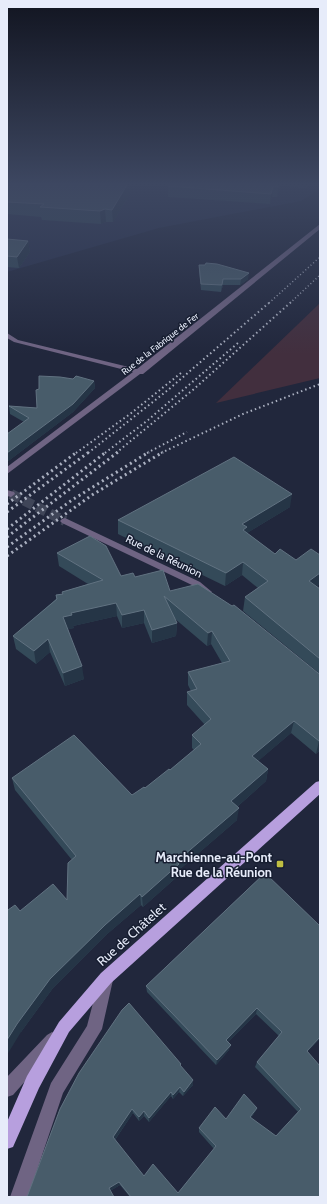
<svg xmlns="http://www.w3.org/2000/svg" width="327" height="1204" viewBox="0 0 327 1204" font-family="Cabin,sans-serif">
  <rect width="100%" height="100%" fill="#21273c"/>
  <!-- built -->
  <path fill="#28304b" d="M7,185H320V189L301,201L159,228L7,272Z"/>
  <!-- green -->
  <path fill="#422f3e" d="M320,303V378L216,403Z"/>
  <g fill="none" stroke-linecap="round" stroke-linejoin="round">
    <!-- minor-tunnel -->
    <path stroke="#3f4558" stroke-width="10" stroke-dasharray="10 4.5" stroke-linecap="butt" d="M11,494L65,521"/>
    <!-- minor -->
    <path fill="#6f6483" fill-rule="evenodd" d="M320,224V229L143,374H140L7,474V467L133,372L14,342L7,338V333L18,340L137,369Z
      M7,490L14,492L15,494L11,497L7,496Z
      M65,518L200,582L212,592L207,596L194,586L62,523L60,521L62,519Z
      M106,973L111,975L113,980L102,1029L63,1093L28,1197H10L51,1083L87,1026L99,980L101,975Z
      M52,1032L57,1035L60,1040L57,1045L13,1095L7,1097V1077L47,1035Z"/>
    <!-- major -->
    <path fill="#b79fde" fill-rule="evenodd" d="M320,781V794L111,983L69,1032L39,1088L13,1147L7,1149V1122L27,1076L59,1022L101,973L316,782Z"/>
    <!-- rail-far2 -->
    <path stroke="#abb1c1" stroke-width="1.5" stroke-dasharray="1 2.5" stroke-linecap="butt" d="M269,303L320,257
      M290,303L320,275"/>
    <!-- rail-far1 -->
    <path stroke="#abb1c1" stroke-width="2" stroke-dasharray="1.5 3" stroke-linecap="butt" d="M76,453L130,414L181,373
      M88,453L168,390L270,302
      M105,453L148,420L238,343
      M116,453L194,389L291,302
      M147,453L187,432
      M161,453L243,414L320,384"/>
    <!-- rail -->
    <path stroke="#abb1c1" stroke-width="3" stroke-dasharray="2 3.5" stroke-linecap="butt" d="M7,504L77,452
      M7,512L89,452
      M7,529L106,452
      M7,537L118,452
      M7,547L72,500L149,452
      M7,556L92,495L163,452"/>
  </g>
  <!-- wall -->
  <path fill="#344a59" d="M7,185H135L113,222H106L101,224L42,220L41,217L7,214Z
    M168,185H307V188L280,186L277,197H272L270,204L168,197Z
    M7,239L28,241L30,252L19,268L7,267Z
    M199,265L248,279L240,285H223L221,292L201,290L199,271Z
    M73,379L94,381L95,388L73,412L7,462V434L24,422L10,414L9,406L37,408Z
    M290,507L247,533L275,554L296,560L320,555V584L317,586L320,589V750L316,754L291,733L258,761L268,769L266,781L237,807V820L179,870V875L143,907L141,905L106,935L53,988L21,1032L8,910L20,911L67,900L72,860L15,790L12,778L132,795L145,788L170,770L194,750L192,748V735L205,725L187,705V692L191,691L188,685V672L222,663L211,644L207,646L174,618L177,623L176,636L152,643L144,623L122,628L117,616L73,626L74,628L68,629L84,679L65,686L50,652L36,664L16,649L13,636L56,599V595L63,594L62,592L88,584L59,566L57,553L121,576L135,577L170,591L320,674L243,611L245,597L258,588L242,575L225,586L118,534V520Z
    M265,873L308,1052L320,1197H130L120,1185L110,1191L27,1197L181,1067L193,1085L183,1096L179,1092L173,1099L171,1096L149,1122L144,1116L139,1121L133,1113L115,1140L144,1176L178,1193L214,1149L199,1132V1128L257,1108L255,1112L251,1118L276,1136L298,1112L255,1067L257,1062L279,1036L256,1014L228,1042L229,1050L216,1065L147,992L146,986Z"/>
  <!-- shaded-wall -->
  <path fill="#253546" d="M127,185H135L113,222L112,210Z
    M278,185H280L277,197L278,187Z
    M273,186L272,197L270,204L271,194Z
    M105,209L106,222L101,224L100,211Z
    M28,241L30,252L19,268L17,257Z
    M249,273L248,279L240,285L241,279Z
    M223,279V285L221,292L222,285Z
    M94,381L95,388L73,412L7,462V453Z
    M292,494L290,507L247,533L242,543V524Z
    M243,562L242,575L225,586L226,573Z
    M320,573V584L306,594L309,581Z
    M116,603L117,616L73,626L74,628L65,630L63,617L71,613Z
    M144,610V623L122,628V615Z
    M177,623L176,636L152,643V630Z
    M212,631L211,644L207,646L208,633Z
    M48,639L50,652L36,664L34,651Z
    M82,666L84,679L65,686L63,673Z
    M294,721L291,733L250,768L252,756Z
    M319,741H320V750L316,754Z
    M268,769L266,781L230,813L231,801Z
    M239,808L237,820L179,870V875L143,907L142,897L177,861Z
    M140,894L141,905L106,935L53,988L21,1032L7,1055V1040L17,1024L50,979L105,925Z
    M257,1008L256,1014L225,1045L226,1040Z
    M320,1037V1039L304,1056L307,1051Z
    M231,1045L229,1050L216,1065L217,1060Z
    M193,1080V1085L183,1096L184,1092Z
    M180,1087L179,1092L173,1099V1095Z
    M171,1092V1096L149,1122V1118Z
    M257,1108L255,1112L249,1121L250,1117Z
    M132,1109L133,1113L114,1141L113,1137Z
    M144,1111V1116L139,1121V1117Z
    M119,1182L120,1185L110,1191L109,1188Z"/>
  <!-- building -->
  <path fill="#485c6a" stroke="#617281" d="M7,185H127L112,210L105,209L100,211L40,207L44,204L7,202Z
    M168,185H278V187L273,186L271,194L168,186Z
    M7,239L28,241L17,257L7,256Z
    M206,263L217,264L249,273L241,279H223L222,285L201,284L199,265H205Z
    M39,376L60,377L73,379L76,376L94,381L73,404L7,453V434L29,418L9,406L37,408L36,390L39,389Z
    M234,457L292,494L242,524L247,527L243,530L275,554L280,549L296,560L311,549L320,555V573L309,581L320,589V659L245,597L268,581L243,562L226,573L118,520Z
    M90,536L106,546L121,576L133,573L135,577L163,570L170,591L198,584L232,606L234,605L318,673L320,674V741H319L294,721L252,756L268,769L231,801L239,808L177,861L179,864L142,897L140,894L105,925L50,979L17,1024L7,1040V909L8,910L15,905L20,911L53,884L67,900L68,863L76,856L12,778L74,735L132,795L144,787L145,788L169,769L170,770L201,744L192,735L211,719L187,692L197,689L188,672L230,661L212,631L208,633L164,596L177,623L152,630L144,610L122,615L116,603L71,613L72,615L63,617L82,666L63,673L48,639L34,651L13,636L57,599L56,595L63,594L62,592L103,580L57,553Z
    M265,873L320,926V1037L307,1051L320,1066V1197H131L119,1182L109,1188L114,1197H27L60,1109L79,1073L122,1010L129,1003L181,1064L180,1065L193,1080L184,1092L180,1087L173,1095L171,1092L149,1118L144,1111L139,1117L132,1109L113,1137L144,1176L153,1164L178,1193L216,1146L199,1128L215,1107L226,1119L244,1094L257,1108L250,1117L276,1136L301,1109L257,1062L282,1032L257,1008L226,1040L231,1045L217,1060L146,986Z"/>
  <!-- sky -->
  <linearGradient id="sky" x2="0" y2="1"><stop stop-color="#121521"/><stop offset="0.52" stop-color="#3d4761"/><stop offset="1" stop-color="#3d4761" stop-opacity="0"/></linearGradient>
  <rect width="327" height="354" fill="url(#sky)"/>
  <!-- markers -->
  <rect fill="#bfbe42" stroke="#171e31" stroke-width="1.5" x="276" y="860" width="8" height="8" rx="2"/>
  <g text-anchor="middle" stroke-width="3" stroke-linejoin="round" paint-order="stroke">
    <!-- far-street labels -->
    <g font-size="9" fill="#e7ecfa" stroke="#171e31">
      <text transform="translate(160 344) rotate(-38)" y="3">Rue de la Fabrique de Fer</text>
    </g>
    <!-- street labels -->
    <g font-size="11" fill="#e7ecfa" stroke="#171e31">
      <text transform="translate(164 556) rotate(26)" y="4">Rue de la Réunion</text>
    </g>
    <!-- near-poi labels -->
    <g font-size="13" font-weight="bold" fill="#e7ecfa" stroke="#171e31" text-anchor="end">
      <text x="272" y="862">Marchienne-au-Pont<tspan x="272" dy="15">Rue de la Réunion</tspan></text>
    </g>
    <!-- near-street labels -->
    <g font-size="13" fill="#e7ecfa" stroke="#171e31">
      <text transform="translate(131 934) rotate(-42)" y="5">Rue de Châtelet</text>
    </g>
  </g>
  <!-- border -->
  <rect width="327" height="1204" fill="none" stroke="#e7ecfa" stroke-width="16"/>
</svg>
